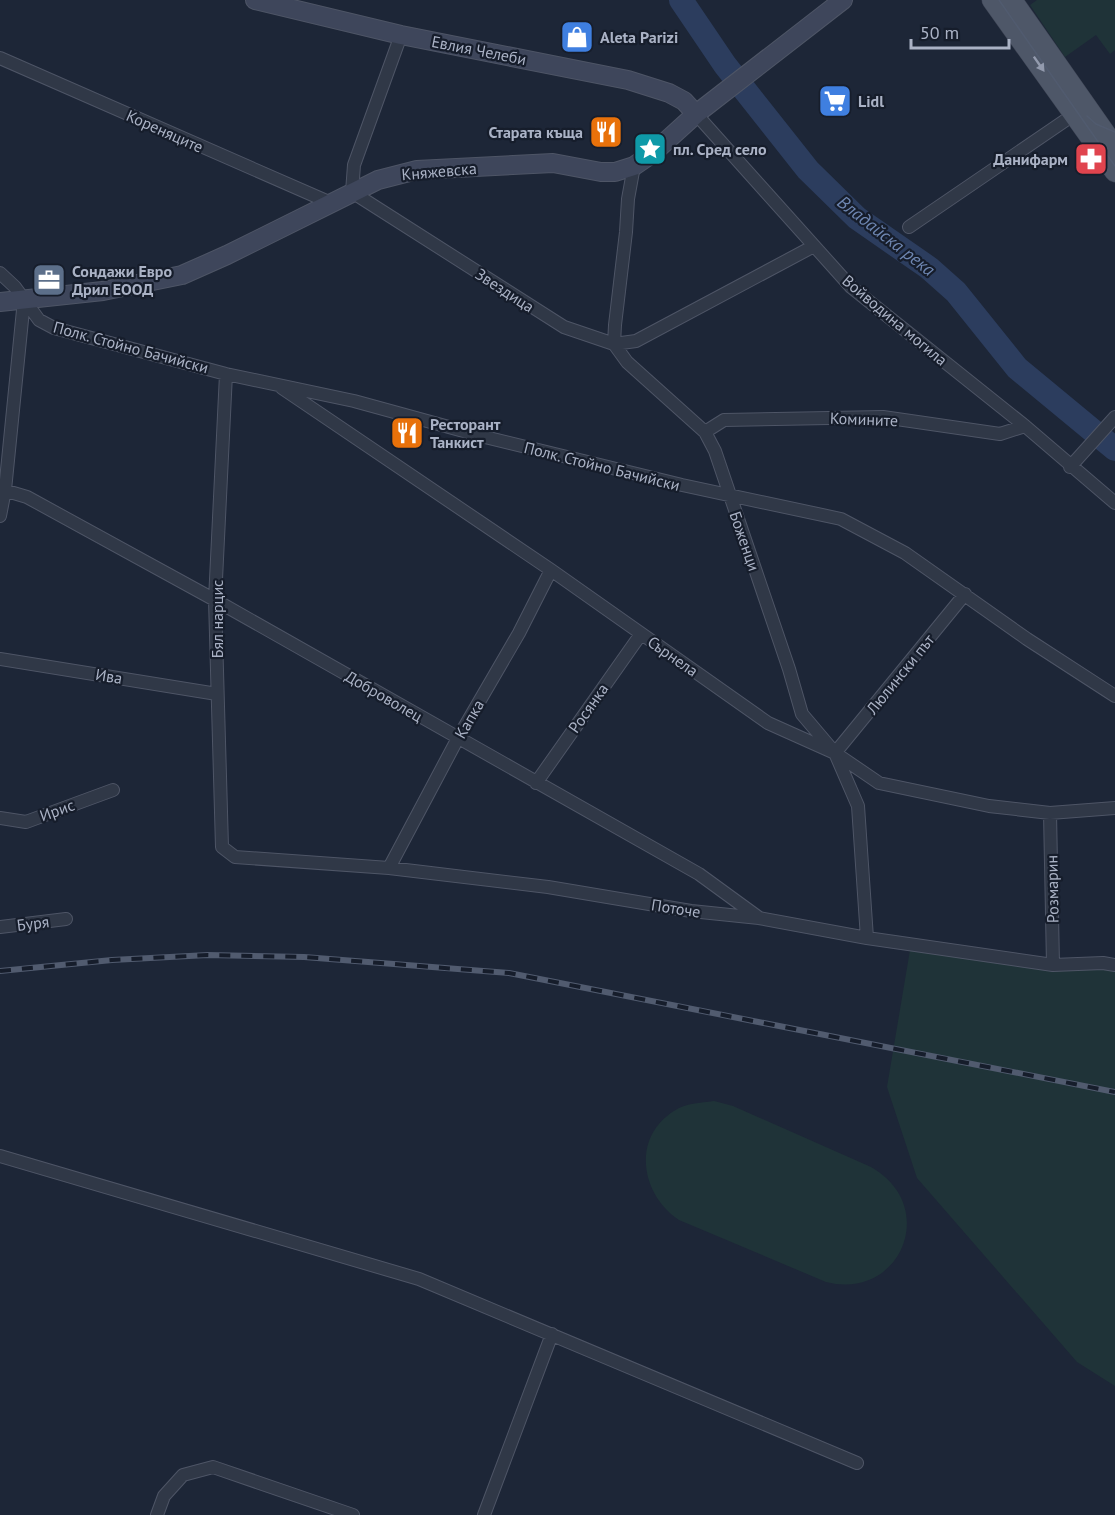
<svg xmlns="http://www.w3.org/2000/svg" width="1115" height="1515" viewBox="0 0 1115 1515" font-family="'PT Sans',sans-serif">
  <rect width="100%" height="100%" fill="#1d2637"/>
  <!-- green -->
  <path fill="#1f3338" d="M1037,0H1115V50L1110,54L1096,35L1065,57L1030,5Z
    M911,944L1053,965L1103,963L1115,971V1386L1077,1362L917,1178L887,1087Z
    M714,1101L733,1106L871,1167C940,1206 901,1301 826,1282L679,1220C641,1195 631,1138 674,1111C686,1103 700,1103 714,1101Z"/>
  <!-- water -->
  <path fill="#2c3d5e" d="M672,0H691L728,53L715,61Z"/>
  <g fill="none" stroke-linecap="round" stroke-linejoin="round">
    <!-- river -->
    <path stroke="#2c3d5e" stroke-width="24" d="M681,0L725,65L808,170L857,218L929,268L956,292L1017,368L1115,449"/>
    <defs>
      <path id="street" d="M401,35L354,165L352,192L564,327L614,344L636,341L814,246
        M0,58L331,203
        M696,114L851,287L1025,426L1115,503
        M634,166L628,199L626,232L615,325L614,344L627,362L705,432L715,451L789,669L802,714L835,753L858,806L867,938
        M909,227L1079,111
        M0,273L15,287L39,320L54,328L226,374L354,401L489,438L682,485L841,519L905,553L1027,639L1115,696
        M226,374L215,600L222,847L235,857L389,868L548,887L691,911L759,918L867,938L1053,965L1103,963L1115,965
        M282,388L551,570L768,723L835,753L879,783L989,806L1050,813L1115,808
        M705,432L724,420L883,417L1000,434L1025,426
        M1070,467L1115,417
        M0,489L27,497L215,600L699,874L758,917
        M0,516L5,490L24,300
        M0,659L217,694
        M835,753L965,594
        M536,783L641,634
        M1050,813L1053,965
        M0,818L26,822L113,790
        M389,868L458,738L519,633L551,570
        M0,927L66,919
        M0,1156L419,1279L857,1463
        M157,1515L164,1496L183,1475L213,1467L353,1515
        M484,1515L552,1334"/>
      <path id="secondary" d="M255,0L401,35L628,80L669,93L684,101L696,114
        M0,302L103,291L182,275L227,255L378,180L417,170L553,163L601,172H615L634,166L653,153L696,114L843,0"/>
      <path id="primary" d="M992,0L1115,172
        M1012,0L1115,147"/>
    </defs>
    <!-- street casing -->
    <use href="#street" stroke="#4e5566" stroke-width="14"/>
    <!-- secondary casing -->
    <use href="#secondary" stroke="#4e5566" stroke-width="20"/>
    <!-- primary casing -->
    <use href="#primary" stroke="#3a4151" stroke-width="21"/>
    <!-- street -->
    <use href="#street" stroke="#303847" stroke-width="12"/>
    <!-- secondary -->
    <use href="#secondary" stroke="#3e465b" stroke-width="18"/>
    <!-- primary -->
    <use href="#primary" stroke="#4e5768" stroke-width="20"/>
    <!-- tram -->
    <path stroke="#515b6f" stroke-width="1.5" d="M999,0L1115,166
      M1087,116L1096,124L1115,132"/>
    <defs>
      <path id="rail" d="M0,971L112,960L208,955L304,957L509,973L1115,1092"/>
    </defs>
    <!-- rail casing -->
    <use href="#rail" stroke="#515b6f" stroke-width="6"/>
    <!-- rail -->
    <use href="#rail" stroke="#161d2b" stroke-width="4" stroke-dasharray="11" stroke-linecap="butt"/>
  </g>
  <!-- one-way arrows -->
  <defs><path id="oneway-solid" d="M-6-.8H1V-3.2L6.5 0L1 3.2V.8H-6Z" transform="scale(1.5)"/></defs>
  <use fill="#939bae" href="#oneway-solid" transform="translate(1039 64) rotate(55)"/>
  <!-- icons -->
  <defs>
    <symbol id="shop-square" viewBox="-11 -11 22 22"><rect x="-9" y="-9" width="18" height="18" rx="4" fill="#3f7fe0" stroke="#161d2b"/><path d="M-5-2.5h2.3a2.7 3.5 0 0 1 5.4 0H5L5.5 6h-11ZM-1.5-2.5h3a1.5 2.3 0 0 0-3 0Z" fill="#fff"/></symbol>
    <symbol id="supermarket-square" viewBox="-11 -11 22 22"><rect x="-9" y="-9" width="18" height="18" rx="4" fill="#3f7fe0" stroke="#161d2b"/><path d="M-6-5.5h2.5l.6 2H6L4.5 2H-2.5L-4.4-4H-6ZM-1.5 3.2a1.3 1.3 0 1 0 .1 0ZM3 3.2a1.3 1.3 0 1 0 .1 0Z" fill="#fff"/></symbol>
    <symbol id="restaurant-square" viewBox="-11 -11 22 22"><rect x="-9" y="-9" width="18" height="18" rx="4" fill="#e8710a" stroke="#161d2b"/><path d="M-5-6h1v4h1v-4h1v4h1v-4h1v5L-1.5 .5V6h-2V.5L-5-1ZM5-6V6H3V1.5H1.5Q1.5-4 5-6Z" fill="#fff"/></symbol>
    <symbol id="sight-square" viewBox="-11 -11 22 22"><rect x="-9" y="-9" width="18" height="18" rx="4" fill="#0f9aa8" stroke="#161d2b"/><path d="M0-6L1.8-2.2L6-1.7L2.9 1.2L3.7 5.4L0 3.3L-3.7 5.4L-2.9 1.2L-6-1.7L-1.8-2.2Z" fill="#fff"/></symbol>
    <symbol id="pharmacy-square" viewBox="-11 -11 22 22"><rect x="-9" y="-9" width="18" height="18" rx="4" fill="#e0444e" stroke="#161d2b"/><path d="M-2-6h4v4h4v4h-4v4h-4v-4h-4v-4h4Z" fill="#fff"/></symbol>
    <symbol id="office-square" viewBox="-11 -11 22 22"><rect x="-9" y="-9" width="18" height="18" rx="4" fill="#5c6f8a" stroke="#161d2b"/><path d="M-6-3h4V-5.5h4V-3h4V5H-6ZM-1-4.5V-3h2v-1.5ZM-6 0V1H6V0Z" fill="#fff"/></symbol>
  </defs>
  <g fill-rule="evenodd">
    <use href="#shop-square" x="558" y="18" width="38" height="38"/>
    <use href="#supermarket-square" x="816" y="82" width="38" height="38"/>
    <use href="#restaurant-square" x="587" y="113" width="38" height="38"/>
    <use href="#sight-square" x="631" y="130" width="38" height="38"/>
    <use href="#pharmacy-square" x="1072" y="140" width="38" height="38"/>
    <use href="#office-square" x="30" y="261" width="38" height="38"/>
    <use href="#restaurant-square" x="388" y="414" width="38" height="38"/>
  </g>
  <g text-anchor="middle" stroke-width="4.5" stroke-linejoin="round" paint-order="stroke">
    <!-- poi labels -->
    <g font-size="16" font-weight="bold" fill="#aab2c5" stroke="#161d2b" text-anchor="start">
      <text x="600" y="43">Aleta Parizi</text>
      <text x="858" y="107">Lidl</text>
      <text x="583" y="138" text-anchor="end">Старата къща</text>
      <text x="673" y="155">пл. Сред село</text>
      <text x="1068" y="165" text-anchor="end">Данифарм</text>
      <text x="72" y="277">Сондажи Евро<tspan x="72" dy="18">Дрил ЕООД</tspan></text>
      <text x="430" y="430">Ресторант<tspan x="430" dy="18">Танкист</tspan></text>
    </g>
    <!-- street labels -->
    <g font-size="16" fill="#aab2c5" stroke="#161d2b">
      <text transform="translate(479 50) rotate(11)" y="6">Евлия Челеби</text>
      <text transform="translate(165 131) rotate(24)" y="6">Кореняците</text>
      <text transform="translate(439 171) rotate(-5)" y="6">Княжевска</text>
      <text transform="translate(505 290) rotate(33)" y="6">Звездица</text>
      <text transform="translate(895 320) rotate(40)" y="6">Войводина могила</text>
      <text transform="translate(131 347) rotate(15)" y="6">Полк. Стойно Бачийски</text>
      <text transform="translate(864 419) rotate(2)" y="6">Комините</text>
      <text transform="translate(602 466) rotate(14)" y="6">Полк. Стойно Бачийски</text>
      <text transform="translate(745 541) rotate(71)" y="6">Боженци</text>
      <text transform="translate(217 619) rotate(-90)" y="6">Бял нарцис</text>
      <text transform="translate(673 656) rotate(35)" y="6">Сърнела</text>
      <text transform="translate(900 674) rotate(-51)" y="6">Люлински път</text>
      <text transform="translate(109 676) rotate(9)" y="6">Ива</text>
      <text transform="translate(384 696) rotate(30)" y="6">Доброволец</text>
      <text transform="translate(588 708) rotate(-55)" y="6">Росянка</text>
      <text transform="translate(469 719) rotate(-60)" y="6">Капка</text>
      <text transform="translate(57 810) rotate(-20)" y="6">Ирис</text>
      <text transform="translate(1052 889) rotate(-91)" y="6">Розмарин</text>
      <text transform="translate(676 908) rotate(9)" y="6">Поточе</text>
      <text transform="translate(33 923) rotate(-7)" y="6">Буря</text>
    </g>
    <!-- water labels -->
    <g font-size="18" font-style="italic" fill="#6e86b1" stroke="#161d2b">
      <text transform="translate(886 236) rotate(38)" y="6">Владайска река</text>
    </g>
  </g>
  <!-- scale -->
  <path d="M911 39v9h98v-9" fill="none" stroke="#aab2c5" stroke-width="3"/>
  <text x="920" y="39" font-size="18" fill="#aab2c5" stroke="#161d2b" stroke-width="4.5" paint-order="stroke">50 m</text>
</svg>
